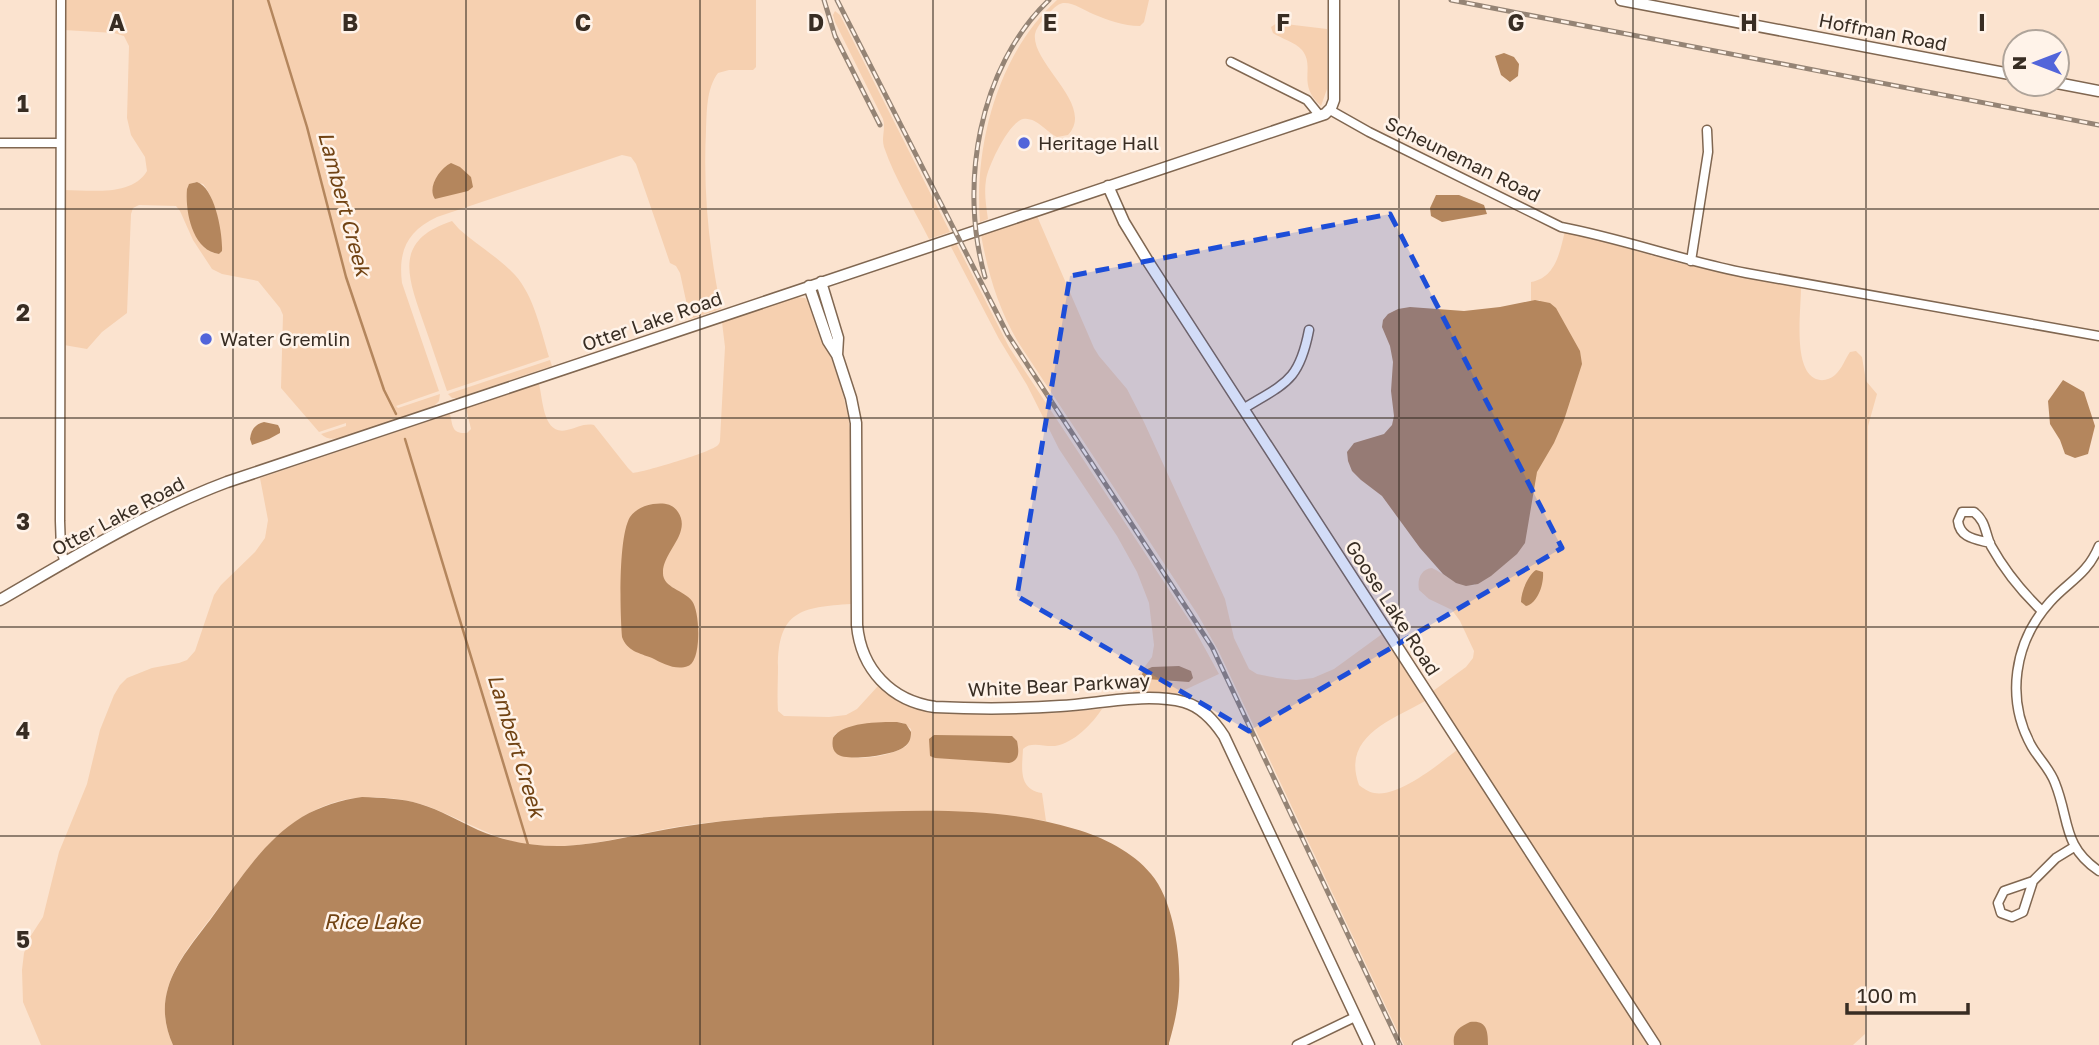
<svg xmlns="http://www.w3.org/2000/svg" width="2099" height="1045" viewBox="0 0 2099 1045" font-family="'Golos Text',sans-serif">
  <rect width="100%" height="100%" fill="#fbe3cf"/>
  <!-- green -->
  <path fill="#f6d0b0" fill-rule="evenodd" d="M64,0H756V67L753,70H729L718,73C706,89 707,112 706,131C703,192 709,249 721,309L690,319L680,273L676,266L670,263L636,164L631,157L622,155L437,217C407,231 398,251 402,283L439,391L396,406L398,408L440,394L439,401L434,406L340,438C333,439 327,440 321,434L346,426V423L319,432L281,388L283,315L280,308L258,281L222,274L212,269L193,240L180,211L176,206L139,205L133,208L131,214L127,313L102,332L87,349L64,345V190C89,190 132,197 147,171L145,157L131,135L127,118L129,46L124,36L114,33L64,30ZM195,182L203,184C217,201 221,233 220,254C193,253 184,207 188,186Z
    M1057,0H1149L1144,22L1140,26C1123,26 1108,20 1093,14C1084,10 1073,2 1063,3C1058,4 1057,6 1054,8C1047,15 1037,25 1035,34C1031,64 1096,105 1068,135L1057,137C1047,133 1037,117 1023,119C1009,122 988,166 986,180C984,192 986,206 988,219L980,222C974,145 998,53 1057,0Z
    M835,11L840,15L950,232L929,239C914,209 895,179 884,147C881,137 886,129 883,119L835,22L833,15Z
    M1277,23L1327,29V89L1321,106C1296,84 1316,68 1302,50C1295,42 1282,39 1273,33L1271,27Z
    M1037,216L1094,348L1099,356L1127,389L1144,422L1225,599L1234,638L1249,669L1257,674L1277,678L1296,680L1313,678L1334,669L1382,634L1425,701C1392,720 1341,736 1359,785C1363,788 1368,792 1374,793C1398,798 1439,764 1457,750L1648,1045H1404L1218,650L1198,615L1018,342C998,308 988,273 981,235Z
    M452,221L459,229C477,245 499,258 515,275C534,296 541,331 549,357L447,391C439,369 432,346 424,324C408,277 392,241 452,221Z
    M1565,231L1679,263L1801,288C1801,310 1793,366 1814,378C1821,382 1829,380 1835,375C1842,369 1845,359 1850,352L1856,351L1862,357L1866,381L1877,394L1868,426L1865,1034L1853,1045H1662L1433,691L1466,667L1473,658L1474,651L1460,621L1452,610L1429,599L1419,590C1417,579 1421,569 1432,568C1447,575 1457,587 1475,585L1540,300L1531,301V282C1556,278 1560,251 1565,231Z
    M956,243L1009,347L1191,623L1219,674L1176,694L1160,692H1133L1134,681L1152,657L1154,645L1149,603L1137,572L1117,536L1059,449L1027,385L999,339L950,245Z
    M795,297L805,298L811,304C826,348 848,393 851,439V604C801,607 778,611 778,667C778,681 777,696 778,711L784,716L829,717L846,715L857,709L878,686C895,701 911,710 934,712L1052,713L1102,709C1092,724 1074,743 1055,746C1044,747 1031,741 1023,749C1022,768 1018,789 1042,793L1046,821C974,810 902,811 830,814C780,816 731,819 682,826C635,833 589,849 541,846C502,844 472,824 437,810C410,798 372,794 343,800C321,805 300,817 283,831C257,853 238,882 218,908C200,933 176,959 168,988C162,1008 165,1027 173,1045H41L23,1002L22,970L24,953L30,937L43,917L59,852L87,784L100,730L114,695L120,685L127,678L152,668L179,663L187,660L195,651L214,595L221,585L255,552L265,538L268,520L260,478L450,414C453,427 452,434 467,433L471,429L466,408L539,384C543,400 543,436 567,430C577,428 584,423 594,425L628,468L633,473C644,472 712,452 718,445C719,444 720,442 720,440L725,347L722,322ZM893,722L903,723L911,729C911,735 911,740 907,745C896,757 821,771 835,734C853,724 872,723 893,722Z
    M550,360L552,366L457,398H452L448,394Z"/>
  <!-- water -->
  <path fill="#b4865d" d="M1504,53L1514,57L1519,64L1518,76L1510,82L1501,75L1495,56Z
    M451,163L460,167L471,177L473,187L468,191L435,199C427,188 439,169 451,163Z
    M197,182C215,188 223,234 222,251L219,254C192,250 185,211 187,189L189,184Z
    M1436,195H1459L1484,205L1487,214L1442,222L1431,216L1430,208Z
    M1535,300L1550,303L1556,308L1580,351L1582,364L1564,420L1554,443L1537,472L1525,543L1517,554L1491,576L1478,584L1466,586L1456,583L1443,574L1420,548L1382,496L1361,480L1352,471L1348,461L1347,452L1354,443L1384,434L1392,425L1394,416L1391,391L1393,362L1390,346L1382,327L1383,320L1388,314L1398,309L1410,307L1464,311L1500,307Z
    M2063,380L2084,392L2095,426L2088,454L2075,458L2065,454L2060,440L2050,424L2048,401Z
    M264,422L278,425L280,429V433L269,439L252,445L250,439C251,430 255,424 264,422Z
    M653,504C663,503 672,503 678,512C692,533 663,552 663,572C662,588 684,590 692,601C700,611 702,661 688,666C676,671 662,663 652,658C639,653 627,651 622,637C620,613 618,537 630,517C636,509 643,506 653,504Z
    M1536,570L1543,572C1544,584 1538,603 1526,606L1521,602C1521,592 1528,575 1536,570Z
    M1179,666L1191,671L1193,678L1189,682L1146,679L1142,675L1143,671L1152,667Z
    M897,722L906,724L911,732C911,738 910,743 904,747C895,755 846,762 837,754C832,750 832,744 833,738C842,722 880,722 897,722Z
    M934,735L1012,736L1017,741C1019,751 1020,761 1009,763L935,758L930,756L929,739Z
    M362,797C381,798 402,798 420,804C440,810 459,821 478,830C507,842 534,847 565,846C604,844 642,833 680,827C732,818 786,816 838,813C916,810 1000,806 1075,829C1103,837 1133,852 1151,874C1174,901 1181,957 1179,991C1178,1008 1174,1026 1169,1043V1045H173C165,1027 162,1008 168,988C176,961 197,938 213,916C239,881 264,840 302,817C321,806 341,800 362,797Z
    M1470,1022C1487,1020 1488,1031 1488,1045H1454C1452,1032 1459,1027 1470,1022Z"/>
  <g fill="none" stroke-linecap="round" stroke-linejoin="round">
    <!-- stream -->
    <path stroke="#b4865d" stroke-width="2.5" d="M268,0L307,127L346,277L384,390L396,414
      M405,439L529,848"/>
    <defs>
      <path id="minor" d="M61,0L60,521L61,550L65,563
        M1231,62L1307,100L1320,116
        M1330,110L1369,132L1561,227C1624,239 1684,261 1746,273L2099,336
        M0,143H60
        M1691,261L1708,152L1707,130
        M1243,409C1285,383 1299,382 1309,330
        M1990,543C1975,539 1960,538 1958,521L1962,512H1974C1986,521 1985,533 1991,546C2005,571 2021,591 2042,611
        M2099,546C2087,575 2069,581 2050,602C2014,642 2005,699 2032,747C2039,759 2050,769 2055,783C2070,820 2062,846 2099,871
        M2033,881L2004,891L1998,903L2001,913L2012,917L2023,912L2033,881L2056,858L2074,847
        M1297,1045L1355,1017"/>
      <path id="tertiary" d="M1621,0L2015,75
        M2057,83L2099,91
        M1108,186L1124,222L1149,263L1655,1045
        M821,282L838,338L837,355
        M809,286L828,341L837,355L851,398L856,423L857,625C861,669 891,701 935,707C976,709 1019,709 1060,706C1099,704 1146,692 1184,702C1202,707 1214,721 1224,736L1369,1045
        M0,600C74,557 147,512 227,482L1325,114L1331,108L1334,100V0"/>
    </defs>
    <!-- minor casing -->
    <use href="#minor" stroke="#806751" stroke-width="11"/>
    <!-- tertiary casing -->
    <use href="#tertiary" stroke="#806751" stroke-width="13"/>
    <!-- minor -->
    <use href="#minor" stroke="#fff" stroke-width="8"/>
    <!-- tertiary -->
    <use href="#tertiary" stroke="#fff" stroke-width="10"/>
    <defs>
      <path id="rail" d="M824,0L835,36L880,125
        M837,0L1008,335L1212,647L1400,1045
        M1451,0L2099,125
        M985,277C959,186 978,68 1049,0"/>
    </defs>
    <!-- rail casing -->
    <use href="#rail" stroke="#958475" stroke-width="5"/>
    <!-- rail -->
    <use href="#rail" stroke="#fff3e9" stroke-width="2.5" stroke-dasharray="8" stroke-linecap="butt"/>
  </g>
  <!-- marked area -->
  <path fill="#1d4ed8" fill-opacity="0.2" stroke="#1d4ed8" stroke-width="5" stroke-dasharray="14 9" stroke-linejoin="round" d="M1390,214L1562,548L1249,731L1017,596L1070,276Z"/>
  <!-- grid -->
  <path fill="none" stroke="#382d23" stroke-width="2" stroke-opacity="0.55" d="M233,0V1045M466,0V1045M700,0V1045M933,0V1045M1166,0V1045M1399,0V1045M1633,0V1045M1866,0V1045M0,209H2099M0,418H2099M0,627H2099M0,836H2099"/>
  <!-- markers -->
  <g fill="#5265da" stroke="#fff3e9" stroke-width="2.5">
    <circle cx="1024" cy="143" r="7"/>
    <circle cx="206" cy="339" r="7"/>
  </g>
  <g text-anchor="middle" stroke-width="5" stroke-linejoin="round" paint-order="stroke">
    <!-- street labels -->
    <g font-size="19" fill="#382d23" stroke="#fff3e9">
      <text transform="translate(1883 32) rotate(11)" y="7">Hoffman Road</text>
      <text transform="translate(1463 159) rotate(26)" y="7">Scheuneman Road</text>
      <text transform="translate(652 321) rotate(-19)" y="7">Otter Lake Road</text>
      <text transform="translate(118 516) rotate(-28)" y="7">Otter Lake Road</text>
      <text transform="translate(1393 608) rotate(57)" y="7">Goose Lake Road</text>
      <text transform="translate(1059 685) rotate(-3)" y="7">White Bear Parkway</text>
    </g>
    <!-- poi labels -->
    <g font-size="19" fill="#382d23" stroke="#fff3e9" text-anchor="start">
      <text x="1038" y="150">Heritage Hall</text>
      <text x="220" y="346">Water Gremlin</text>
    </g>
    <!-- water labels -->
    <g font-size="21" font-style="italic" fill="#714313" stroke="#fff3e9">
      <text transform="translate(344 204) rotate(75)" y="7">Lambert Creek</text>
      <text transform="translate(516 746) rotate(73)" y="7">Lambert Creek</text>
      <text x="372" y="929">Rice Lake</text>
    </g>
  </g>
  <g font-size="23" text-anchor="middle" font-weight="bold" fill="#382d23" stroke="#fff3e9" stroke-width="5" stroke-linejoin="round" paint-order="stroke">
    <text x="117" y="31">A</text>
    <text x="350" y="31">B</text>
    <text x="583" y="31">C</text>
    <text x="816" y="31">D</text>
    <text x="1050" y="31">E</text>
    <text x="1283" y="31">F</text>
    <text x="1516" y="31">G</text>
    <text x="1749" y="31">H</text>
    <text x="1982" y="31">I</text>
    <text x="23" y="112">1</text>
    <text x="23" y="321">2</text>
    <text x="23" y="530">3</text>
    <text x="23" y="739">4</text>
    <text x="23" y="948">5</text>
  </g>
  <!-- north arrow -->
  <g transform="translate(2036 63) rotate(270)"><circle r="33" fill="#fff3e9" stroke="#afa49a" stroke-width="2"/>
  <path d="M0-5L12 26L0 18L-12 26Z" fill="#5265da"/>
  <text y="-10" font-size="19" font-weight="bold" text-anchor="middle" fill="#382d23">N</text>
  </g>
  <!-- scale -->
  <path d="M1847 1003v10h121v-10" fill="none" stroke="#382d23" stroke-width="3.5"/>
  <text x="1857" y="1003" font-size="21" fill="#382d23" stroke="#fff3e9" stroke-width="5" paint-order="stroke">100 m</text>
</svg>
